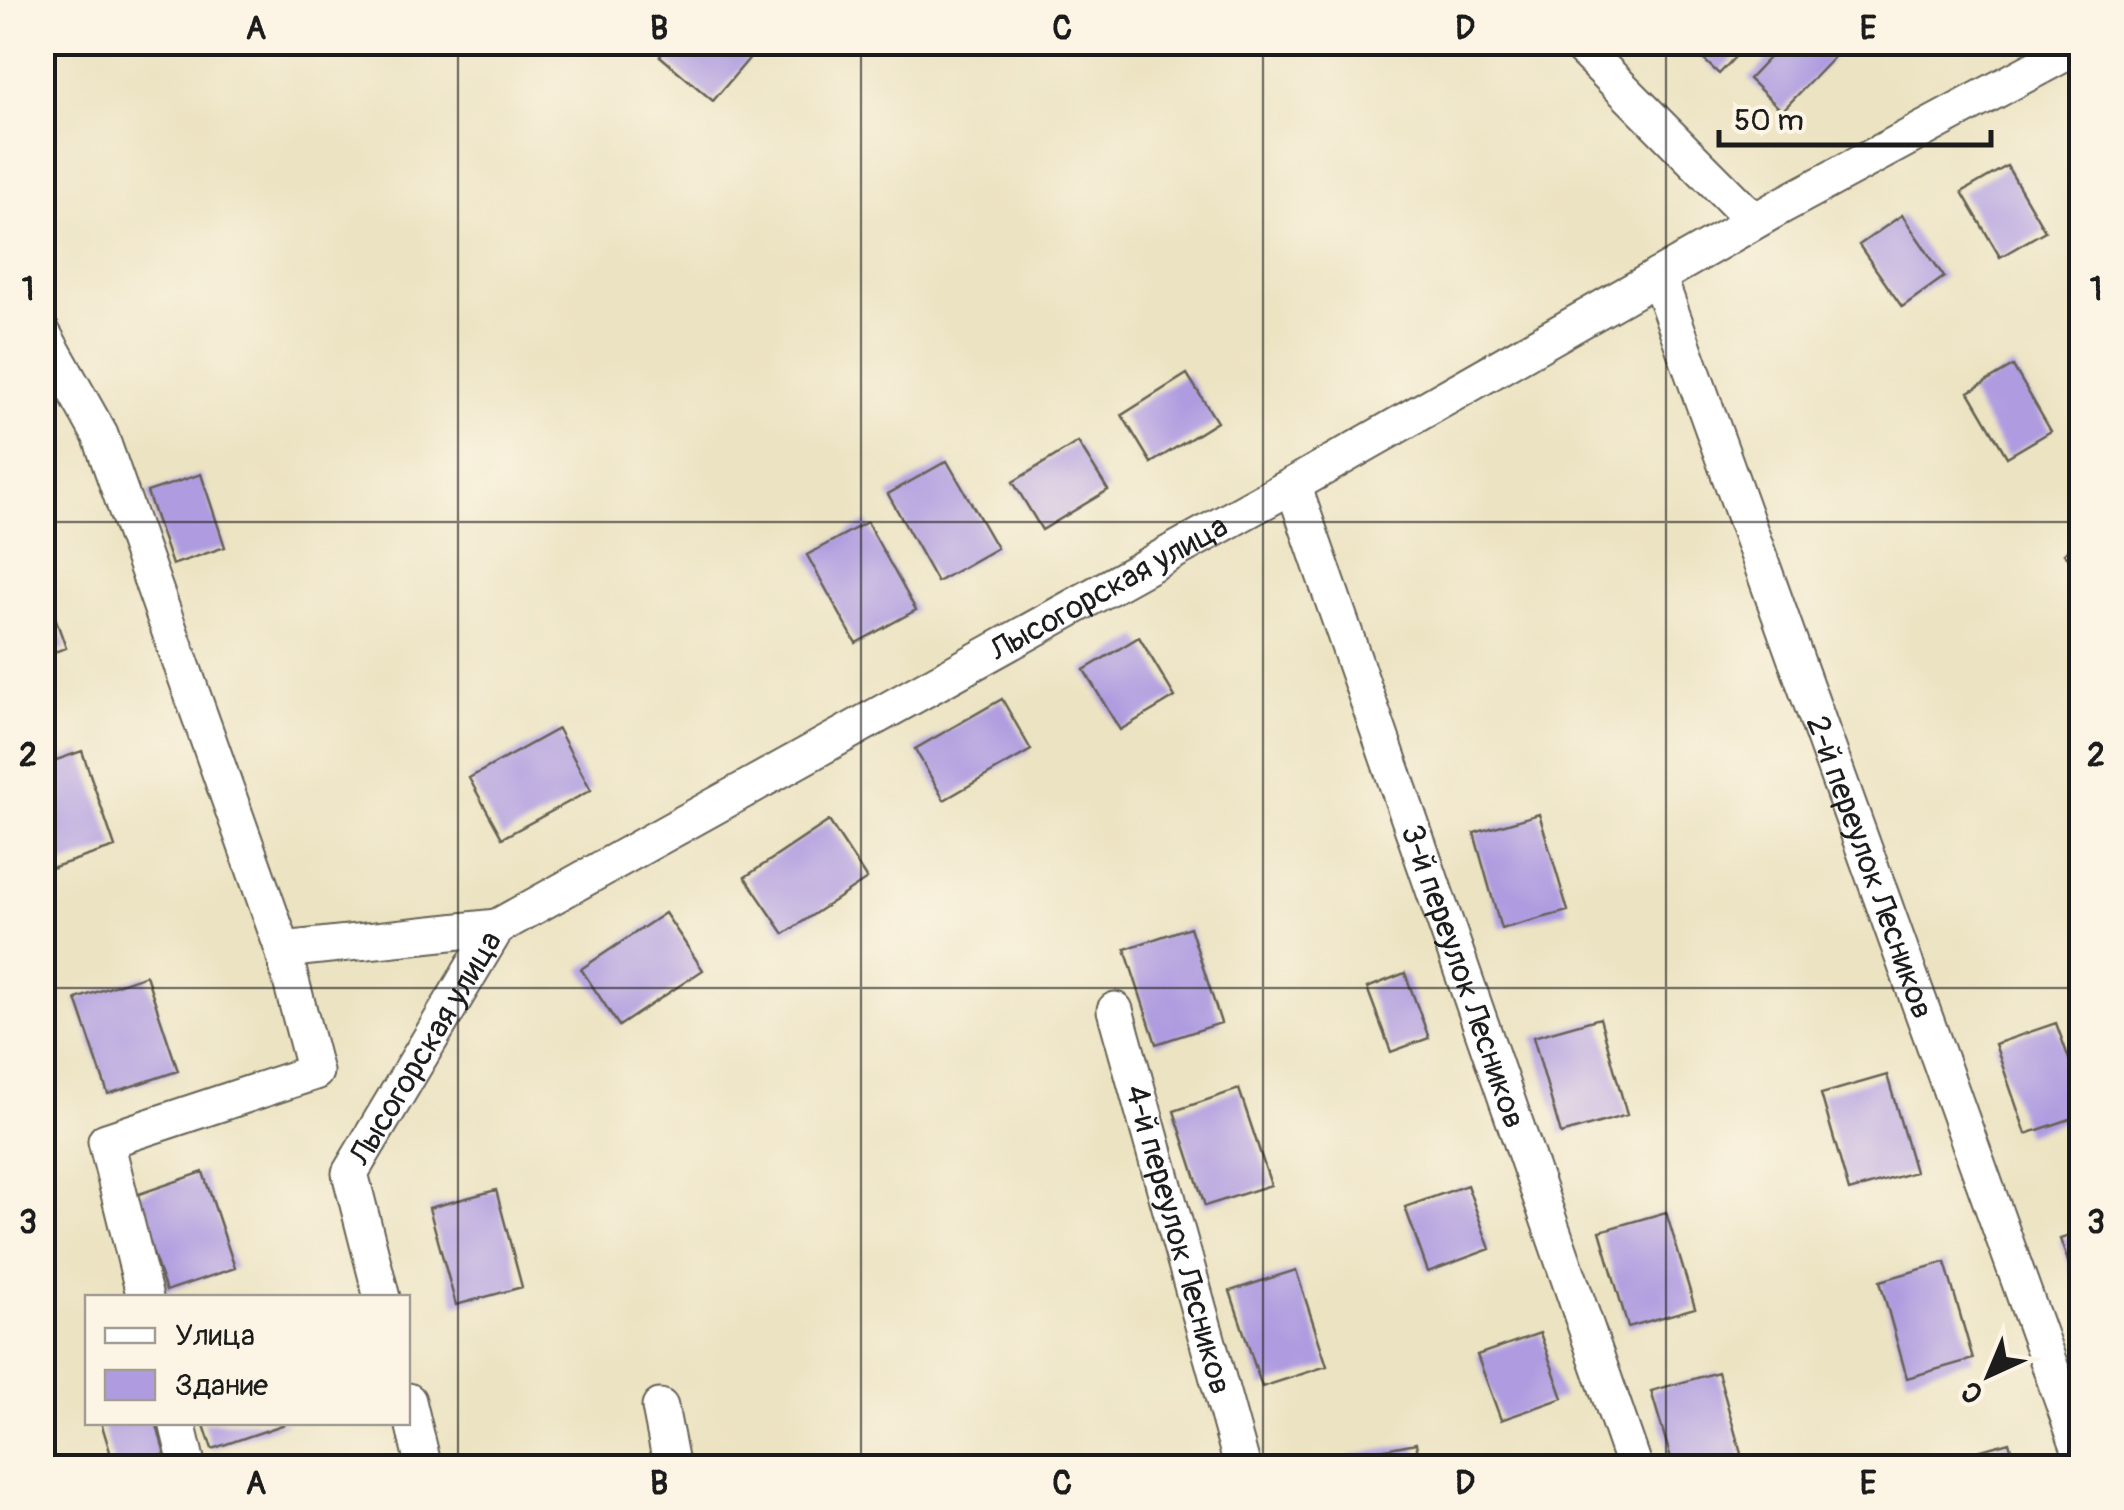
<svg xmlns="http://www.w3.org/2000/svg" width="2124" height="1510" viewBox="0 0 2124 1510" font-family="Pangolin,sans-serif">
  <rect width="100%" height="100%" fill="#fcf5e5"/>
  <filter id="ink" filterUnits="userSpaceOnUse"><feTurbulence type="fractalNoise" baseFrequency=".01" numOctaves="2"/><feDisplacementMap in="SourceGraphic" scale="20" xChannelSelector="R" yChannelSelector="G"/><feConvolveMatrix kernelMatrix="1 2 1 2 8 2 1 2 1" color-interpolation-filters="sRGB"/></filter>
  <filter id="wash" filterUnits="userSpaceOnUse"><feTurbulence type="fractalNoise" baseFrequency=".0048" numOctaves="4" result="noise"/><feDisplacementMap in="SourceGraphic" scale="40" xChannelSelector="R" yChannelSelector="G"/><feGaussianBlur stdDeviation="2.25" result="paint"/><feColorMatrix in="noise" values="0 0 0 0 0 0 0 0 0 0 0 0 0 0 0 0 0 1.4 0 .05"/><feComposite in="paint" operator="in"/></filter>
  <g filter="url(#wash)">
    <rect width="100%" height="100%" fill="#ece3c2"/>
    <g id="blocks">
      <!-- building -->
      <path fill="#af9ce0" d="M672,42H763L713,101L660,56Z
        M1685,42H1749L1719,74Z
        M1784,42H1816L1833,58L1782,111L1749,79Z
        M2007,166L2045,231L2000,257L1962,192Z
        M1902,215L1944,277L1902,307L1859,245Z
        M2013,366L2051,431L2007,457L1969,392Z
        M1187,374L1217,422L1151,463L1122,415Z
        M1078,442L1108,490L1042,530L1013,482Z
        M947,461L997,548L937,582L888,494Z
        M201,474L225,547L172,565L147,492Z
        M867,522L916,610L856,643L807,555Z
        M2082,537V572L2064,554Z
        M42,580L66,648L42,656Z
        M1139,637L1175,697L1120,730L1084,670Z
        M1002,699L1031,750L944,800L915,749Z
        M558,729L591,790L502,838L469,778Z
        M82,751L115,847L45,870L42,765Z
        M1539,814L1568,911L1501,929L1474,833Z
        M829,821L867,879L784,934L745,877Z
        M665,913L703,970L619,1026L581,969Z
        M1190,927L1221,1023L1156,1044L1125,949Z
        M1405,973L1429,1038L1391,1052L1367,988Z
        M146,975L178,1071L108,1094L76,999Z
        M1600,1018L1627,1115L1561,1134L1533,1037Z
        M2056,1023L2082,1095V1115L2026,1134L1995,1044Z
        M1887,1075L1915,1172L1849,1191L1821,1094Z
        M1239,1089L1271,1185L1205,1206L1174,1111Z
        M203,1172L235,1268L166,1291L133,1196Z
        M1467,1185L1490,1249L1428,1272L1405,1207Z
        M496,1190L522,1287L456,1305L429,1208Z
        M1666,1212L1695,1308L1628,1327L1600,1231Z
        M2082,1232V1298H2081L2060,1239Z
        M1945,1262L1973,1359L1907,1378L1880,1281Z
        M1296,1270L1327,1366L1262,1387L1230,1291Z
        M1540,1333L1563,1398L1501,1420L1477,1355Z
        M1718,1372L1745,1468H1674L1651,1391Z
        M101,1422H156L165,1454L115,1468Z
        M203,1422H288V1423L212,1449Z
        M2009,1442L2016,1468H1944L1943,1461Z
        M1416,1443L1421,1468H1351L1349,1456Z"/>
    </g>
  </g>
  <g filter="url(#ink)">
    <use href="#blocks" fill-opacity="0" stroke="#656256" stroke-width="2.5"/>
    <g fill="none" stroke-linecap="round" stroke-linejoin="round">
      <defs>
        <g id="minor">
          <path d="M1576,42L1754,221"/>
          <path id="s1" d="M1658,276L2082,1455"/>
          <path d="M42,332L100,435L283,950L497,927"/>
          <path id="s2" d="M1293,485L1635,1468"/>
          <path id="s3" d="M1115,1010L1243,1468"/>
          <path d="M145,1298L106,1141L315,1072L283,950"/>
          <path id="s4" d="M382,1298L350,1173L497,927L1293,485L1783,205L2082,44"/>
          <path d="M408,1401L424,1468"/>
          <path d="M660,1407L672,1468"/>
          <path d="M177,1422L188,1468"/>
        </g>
      </defs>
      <!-- minor casing -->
      <use href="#minor" stroke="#656256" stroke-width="39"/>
      <!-- minor -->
      <use href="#minor" stroke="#fff" stroke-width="35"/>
    </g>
  </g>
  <!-- grid -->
  <path fill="none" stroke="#1c1c1c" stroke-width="2.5" stroke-opacity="0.55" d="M458,42V1468M861,42V1468M1263,42V1468M1666,42V1468M42,522H2082M42,988H2082"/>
  <g text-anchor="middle" stroke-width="8" stroke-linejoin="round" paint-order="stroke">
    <!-- street labels -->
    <g font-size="32" fill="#1c1c1c" stroke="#fcf5e5">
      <text dy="11" stroke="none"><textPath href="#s4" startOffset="1115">Лысогорская улица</textPath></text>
      <text dy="11" stroke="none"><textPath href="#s1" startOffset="628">2-й переулок Лесников</textPath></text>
      <text dy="11" stroke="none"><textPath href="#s2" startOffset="520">3-й переулок Лесников</textPath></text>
      <text dy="11" stroke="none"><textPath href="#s4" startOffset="275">Лысогорская улица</textPath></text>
      <text dy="11" stroke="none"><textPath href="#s3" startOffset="238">4-й переулок Лесников</textPath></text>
    </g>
  </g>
  <!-- margin -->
  <rect width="2124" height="1510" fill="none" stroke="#fcf5e5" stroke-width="110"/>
  <!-- legend -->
  <rect x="85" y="1295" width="325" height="130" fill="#fcf5e5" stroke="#a29e95" stroke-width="2.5"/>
  <rect x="105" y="1328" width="50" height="15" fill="#ffffff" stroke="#a29e95" stroke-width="2.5"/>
  <text x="175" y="1345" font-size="30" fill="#1c1c1c">Улица</text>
  <rect x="105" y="1370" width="50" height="30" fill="#af9ce0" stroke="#a29e95" stroke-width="2.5"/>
  <text x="175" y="1395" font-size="30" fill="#1c1c1c">Здание</text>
  <!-- north arrow -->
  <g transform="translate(1989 1375) rotate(224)" stroke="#fcf5e5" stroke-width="8" paint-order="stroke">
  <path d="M0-8L18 38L0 25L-18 38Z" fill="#1c1c1c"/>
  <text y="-15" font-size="28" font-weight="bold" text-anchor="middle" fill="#1c1c1c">С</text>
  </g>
  <!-- scale -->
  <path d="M1719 130v15h272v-15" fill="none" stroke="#1c1c1c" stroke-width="5"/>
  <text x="1734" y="130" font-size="30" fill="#1c1c1c" stroke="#fcf5e5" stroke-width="8" paint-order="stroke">50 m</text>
  <rect x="55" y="55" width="2014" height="1400" fill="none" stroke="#1c1c1c" stroke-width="4"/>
  <g font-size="32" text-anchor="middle" font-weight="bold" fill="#1c1c1c">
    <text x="256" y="39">A</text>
    <text x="659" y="39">B</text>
    <text x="1062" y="39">C</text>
    <text x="1465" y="39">D</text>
    <text x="1868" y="39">E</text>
    <text x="28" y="300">1</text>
    <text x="2096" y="300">1</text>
    <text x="28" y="766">2</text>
    <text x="2096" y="766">2</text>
    <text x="28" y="1233">3</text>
    <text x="2096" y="1233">3</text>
    <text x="256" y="1494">A</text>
    <text x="659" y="1494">B</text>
    <text x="1062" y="1494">C</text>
    <text x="1465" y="1494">D</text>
    <text x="1868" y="1494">E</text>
  </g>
</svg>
